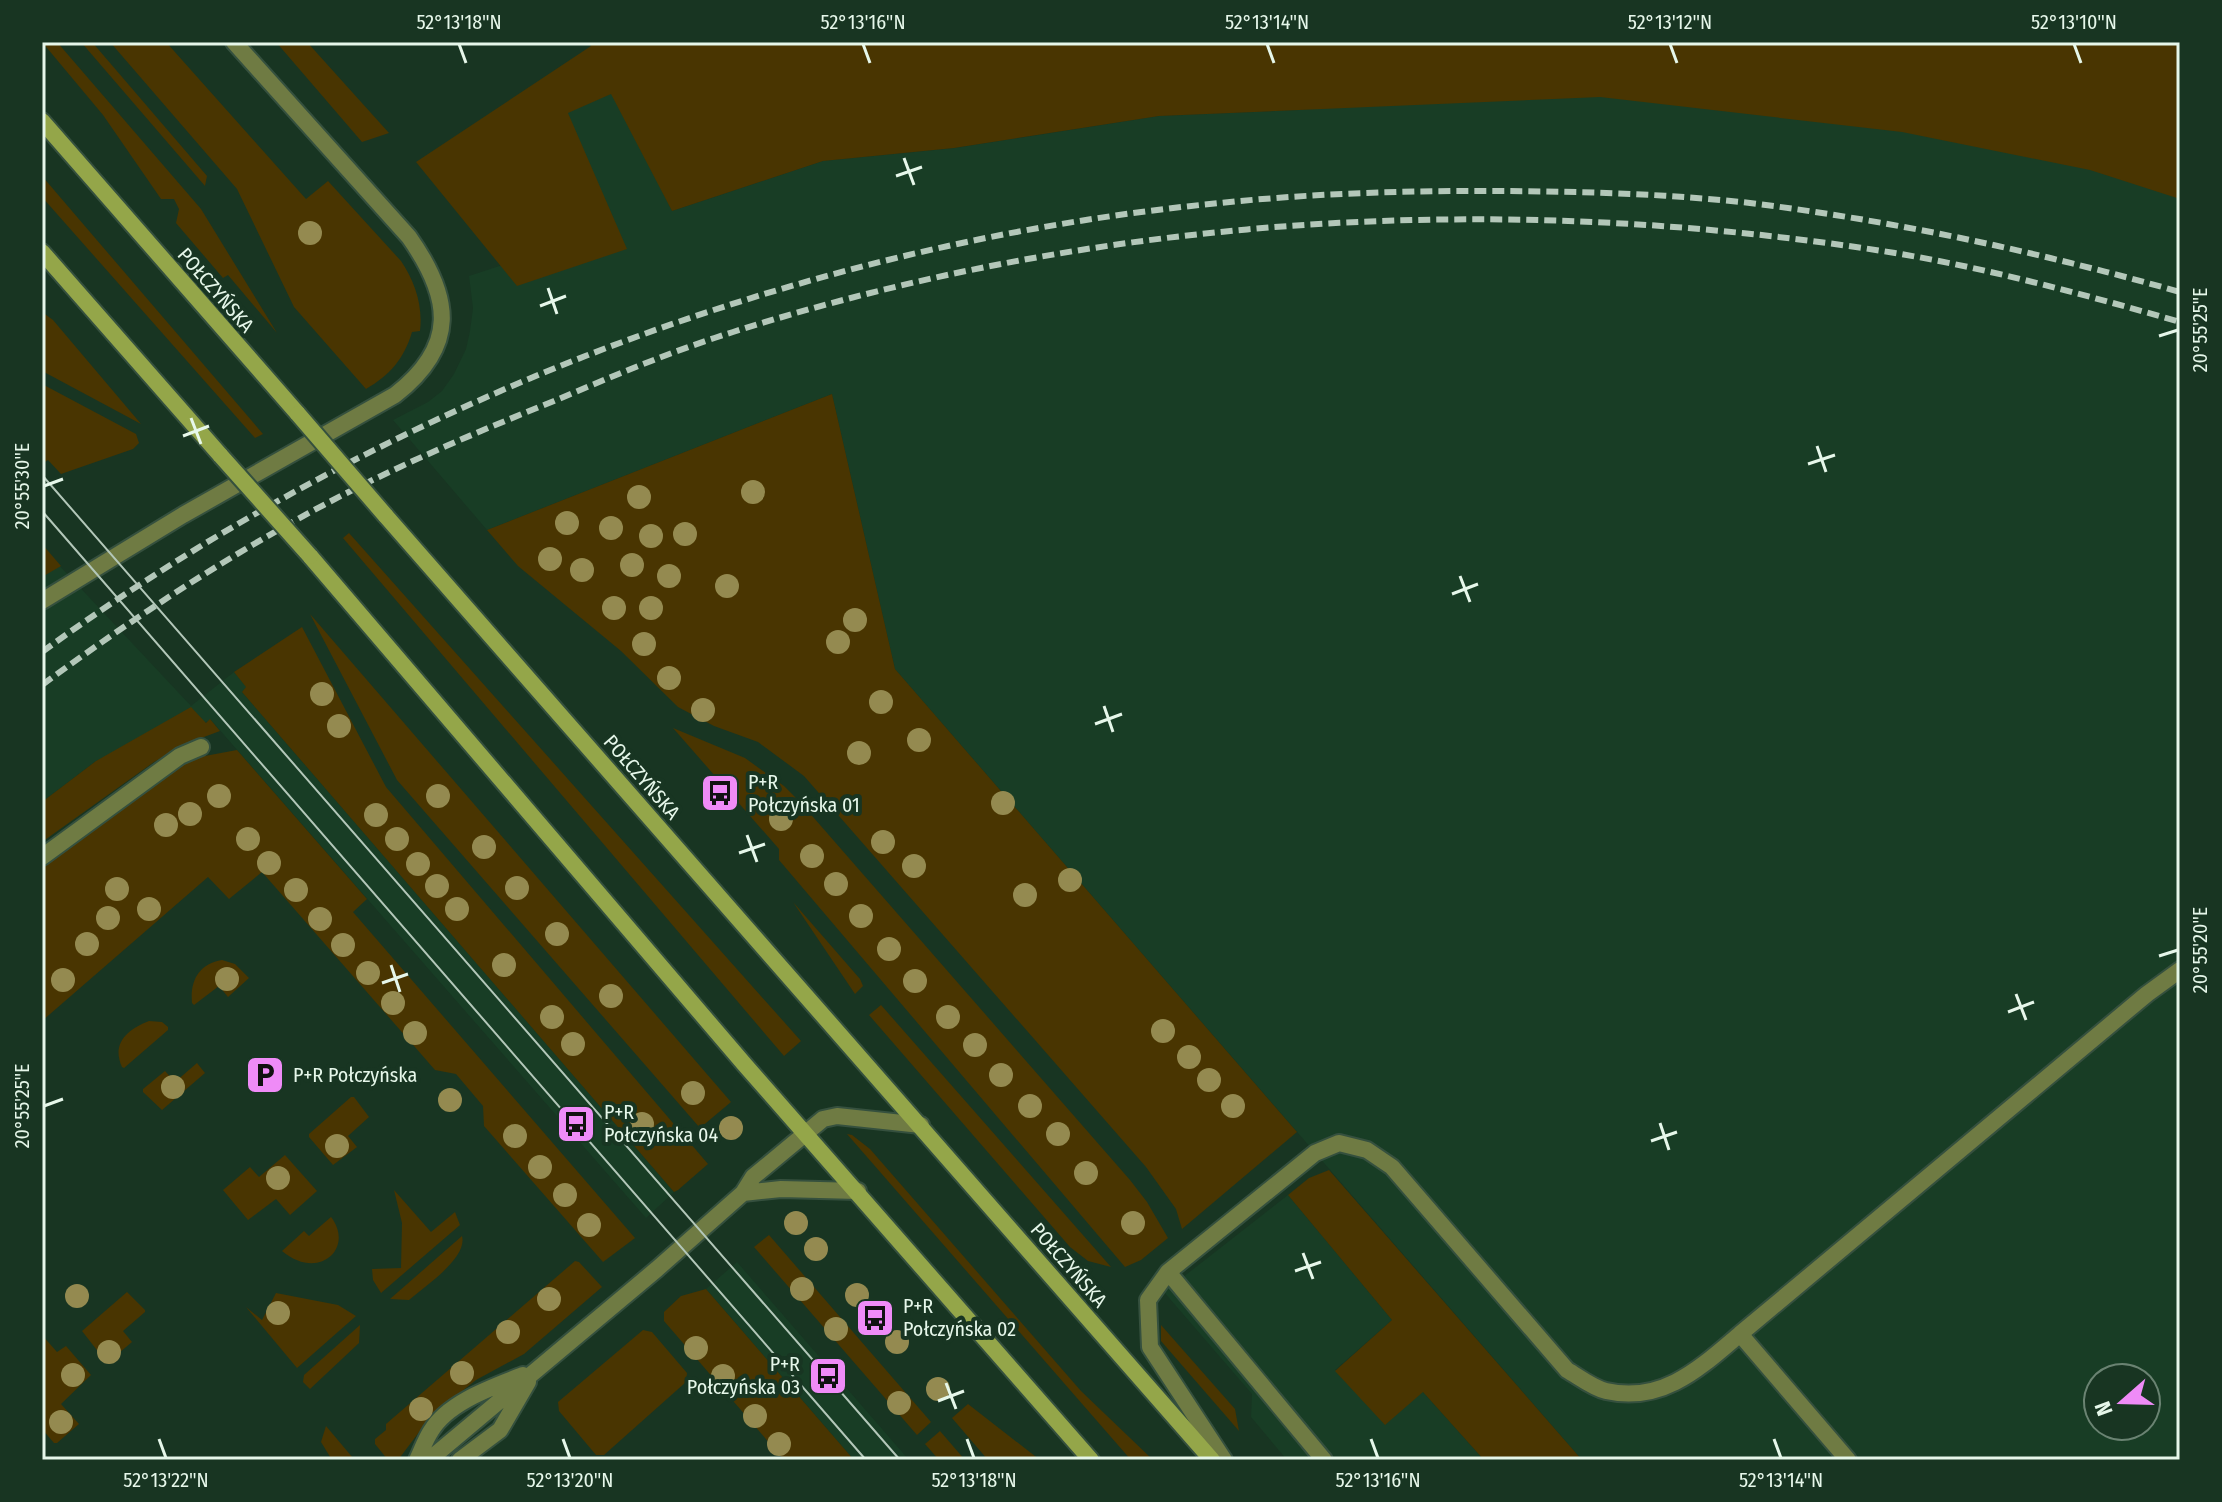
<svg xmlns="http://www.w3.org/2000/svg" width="2222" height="1502" viewBox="0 0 2222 1502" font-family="'Fira Sans Condensed',sans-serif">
  <rect width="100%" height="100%" fill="#183522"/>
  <!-- built -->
  <path fill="#183d25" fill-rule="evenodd" d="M2180,42V1460H1582L895,669L832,394L487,530L393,420L428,402L442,391L454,374L466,349L470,331L473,308L469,276L605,231L558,109L611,84L672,211L823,161L955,148L1159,116L1299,110ZM2098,1378H2146V1426H2098Z
    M42,547L191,706L234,672L247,687L242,692L674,1192L646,1218L211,720L96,761L42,802Z
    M1288,1195L1392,1320L1335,1370L1423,1392L1484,1460H1287L1251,1417L1252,1394L1164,1292Z
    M737,1262L909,1460H854L706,1289Z"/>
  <!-- green -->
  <path fill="#493501" d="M42,42H57L201,209L277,333L228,275L223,278L176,223L179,209L174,199H161L103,115Z
    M81,42H92L207,176L205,186Z
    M110,42H166L306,199L328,181L401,261C415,282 423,305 420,331L412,332C404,359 390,375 366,389L294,307L237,189Z
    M276,42H307L389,133L362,142Z
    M589,42H2180V199L2090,170L1902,132L1600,97L1159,116L954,148L823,161L672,211L611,94L568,113L627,249L517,286L416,162L591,46Z
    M42,176L263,434L255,438L42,197Z
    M42,312L53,320L141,424L44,372L42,370Z
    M42,384L136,434L139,443L133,449L61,474L48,460L45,462L42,459Z
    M832,394L895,669L1297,1132L1182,1229L1176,1209L1146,1167L804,776L758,742L714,726L678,707L621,651L518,566L487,530Z
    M349,533L801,1041L784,1056L343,538Z
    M42,544L61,566L42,577Z
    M310,614L731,1102L700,1128L397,780Z
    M302,627L386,787L708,1164L678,1190L674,1192L242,692L246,687L234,672Z
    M191,707L206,723L210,719L220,731L185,744L154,762L42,842V802L96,761Z
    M673,728L745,758L784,786L800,802L1130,1180L1147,1202L1168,1238L1141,1260L1125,1267L779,860V849Z
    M237,750L367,899L353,912L635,1238L603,1262L484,1126L483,1106L456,1074L435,1070L262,872L229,899L208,877L42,1021V866L175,768L194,758Z
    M793,902L860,979L863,986L855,994Z
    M222,960L235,964L249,978L228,997L219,986L194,1005L192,1003C190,980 199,964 222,960Z
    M881,1005L1111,1267L1088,1261L1070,1247L869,1015Z
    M149,1021L162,1022L168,1027V1030L124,1068L122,1067C111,1043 128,1029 149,1021Z
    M197,1063L205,1073L162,1110L143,1092V1089L165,1071L175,1082Z
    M351,1097H354L369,1117L348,1136L357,1147L333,1165L309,1137V1134Z
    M847,1134L852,1135L870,1149L1081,1391L1153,1460H1131Z
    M285,1155L317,1191L290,1215L276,1199L248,1220L223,1190L250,1167L259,1177Z
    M1329,1170L1582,1460H1484L1423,1392L1385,1425L1335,1371L1392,1320L1288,1195L1309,1178Z
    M394,1190L431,1232L455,1212L460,1225L381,1293L373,1280L372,1269L401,1268L402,1223Z
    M331,1217C355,1248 319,1282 282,1251L304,1231L309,1236Z
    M769,1235L931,1422L917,1435L754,1247Z
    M462,1236C468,1258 425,1286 409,1300L390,1299Z
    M575,1261L579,1262L602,1287L524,1354L476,1380L432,1415L398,1460H388L375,1444V1439L386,1430V1424Z
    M706,1289L854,1460H784L664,1321V1312L681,1296Z
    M127,1292L145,1310V1312L123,1331L132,1342L107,1363L82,1331Z
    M276,1293L338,1305L356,1316L297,1368L246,1307L262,1320Z
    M360,1325L359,1343L310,1389L303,1382L304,1375Z
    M1161,1325L1235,1409L1239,1431L1161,1341Z
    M643,1330L652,1332L687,1373L686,1382L604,1455H596L559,1411L558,1402Z
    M42,1335L57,1352L66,1346L91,1375L61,1404L79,1424L57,1443H54L42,1429Z
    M968,1404L1040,1460H988L952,1418Z
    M326,1426L353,1458L371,1460H332L321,1442Z
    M940,1431L965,1460H939L925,1444Z"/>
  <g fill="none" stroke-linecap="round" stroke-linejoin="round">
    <defs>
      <path id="lane" d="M42,601L183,515L395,395C458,346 452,298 409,237L234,42
        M42,857L180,756L201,747
        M743,1193L781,1189L858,1191
        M1168,1272L1324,1460
        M1740,1334L2147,994L2180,970
        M417,1460C422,1450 425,1440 431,1431C448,1402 493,1387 523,1375
        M429,1460L657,1269L743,1193L753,1177L823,1119L837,1116L921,1125
        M460,1460L500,1430L528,1382
        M1224,1460L1150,1347L1148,1300L1168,1272L1315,1153L1339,1143L1367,1150L1392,1167L1567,1370C1579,1377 1593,1388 1606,1391C1663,1404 1701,1367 1740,1334L1848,1460"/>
      <path id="secondary" d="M42,121L298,414
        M42,252L221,456
        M385,515L1212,1460
        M310,556L745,1065L1091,1460"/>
    </defs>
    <!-- lane casing -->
    <use href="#lane" stroke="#35503e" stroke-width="20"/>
    <!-- secondary casing -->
    <use href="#secondary" stroke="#35503e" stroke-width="20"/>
    <!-- lane -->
    <use href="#lane" stroke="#6f7b43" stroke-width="16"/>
    <!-- secondary -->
    <use href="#secondary" stroke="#94a649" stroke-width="16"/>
    <!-- tram -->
    <path stroke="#b3c7b9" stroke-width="2" d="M42,475L900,1460
      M42,511L866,1460"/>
    <!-- rail -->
    <path stroke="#b3c7b9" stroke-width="6" stroke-dasharray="12 6" stroke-linecap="butt" d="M42,652C381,405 802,243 1220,203C1306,194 1393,191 1479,191C1569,191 1660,193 1750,203C1895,221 2039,252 2180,292
      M42,685C124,625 209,568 298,519C380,473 467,436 554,401C613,376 672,351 733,332C1108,213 1507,191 1895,253C1991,269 2086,295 2180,322"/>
    <defs>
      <path id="secondary-bridge" d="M298,414L385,515
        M221,456L310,556"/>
    </defs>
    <!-- secondary-bridge casing -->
    <use href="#secondary-bridge" stroke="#35503e" stroke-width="20" stroke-linecap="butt"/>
    <!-- secondary-bridge -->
    <use href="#secondary-bridge" stroke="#94a649" stroke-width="16"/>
  </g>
  <!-- trees -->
  <g fill="#948a50">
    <circle cx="310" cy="233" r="12"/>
    <circle cx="753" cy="492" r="12"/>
    <circle cx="639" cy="497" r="12"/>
    <circle cx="567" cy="523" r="12"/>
    <circle cx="611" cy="528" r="12"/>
    <circle cx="685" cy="534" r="12"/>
    <circle cx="651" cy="536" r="12"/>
    <circle cx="550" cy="559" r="12"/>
    <circle cx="632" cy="565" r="12"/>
    <circle cx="582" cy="570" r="12"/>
    <circle cx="669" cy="576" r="12"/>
    <circle cx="727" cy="586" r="12"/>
    <circle cx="614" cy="608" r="12"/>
    <circle cx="651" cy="608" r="12"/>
    <circle cx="855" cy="620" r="12"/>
    <circle cx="838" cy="642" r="12"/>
    <circle cx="644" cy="644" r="12"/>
    <circle cx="669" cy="678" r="12"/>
    <circle cx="322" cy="694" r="12"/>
    <circle cx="881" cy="702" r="12"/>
    <circle cx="703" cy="710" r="12"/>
    <circle cx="339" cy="726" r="12"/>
    <circle cx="919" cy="740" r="12"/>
    <circle cx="859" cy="753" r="12"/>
    <circle cx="219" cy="796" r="12"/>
    <circle cx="438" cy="796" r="12"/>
    <circle cx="1003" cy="803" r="12"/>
    <circle cx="190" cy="814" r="12"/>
    <circle cx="376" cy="815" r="12"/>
    <circle cx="781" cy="819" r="12"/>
    <circle cx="166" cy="825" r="12"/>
    <circle cx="248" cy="839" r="12"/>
    <circle cx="397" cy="839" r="12"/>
    <circle cx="883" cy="842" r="12"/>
    <circle cx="484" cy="847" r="12"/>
    <circle cx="812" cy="856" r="12"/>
    <circle cx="269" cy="863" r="12"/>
    <circle cx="418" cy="864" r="12"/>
    <circle cx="914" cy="866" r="12"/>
    <circle cx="1070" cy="880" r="12"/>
    <circle cx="836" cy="884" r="12"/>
    <circle cx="437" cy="886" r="12"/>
    <circle cx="517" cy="888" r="12"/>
    <circle cx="117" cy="889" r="12"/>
    <circle cx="296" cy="890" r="12"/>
    <circle cx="1025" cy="895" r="12"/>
    <circle cx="149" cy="909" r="12"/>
    <circle cx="457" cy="909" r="12"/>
    <circle cx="861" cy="916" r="12"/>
    <circle cx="108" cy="918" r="12"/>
    <circle cx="320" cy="919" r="12"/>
    <circle cx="557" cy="934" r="12"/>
    <circle cx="87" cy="944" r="12"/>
    <circle cx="343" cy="945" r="12"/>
    <circle cx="889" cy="949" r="12"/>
    <circle cx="504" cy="965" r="12"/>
    <circle cx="368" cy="973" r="12"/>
    <circle cx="227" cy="979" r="12"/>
    <circle cx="63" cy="980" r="12"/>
    <circle cx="915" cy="981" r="12"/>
    <circle cx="611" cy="996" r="12"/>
    <circle cx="393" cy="1003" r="12"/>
    <circle cx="552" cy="1017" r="12"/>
    <circle cx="948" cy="1017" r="12"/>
    <circle cx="1163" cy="1031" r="12"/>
    <circle cx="415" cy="1033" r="12"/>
    <circle cx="573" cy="1044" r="12"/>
    <circle cx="975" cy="1045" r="12"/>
    <circle cx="1189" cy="1057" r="12"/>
    <circle cx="1001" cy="1075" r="12"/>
    <circle cx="1209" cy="1080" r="12"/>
    <circle cx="173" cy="1087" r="12"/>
    <circle cx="693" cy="1093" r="12"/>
    <circle cx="450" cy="1100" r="12"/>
    <circle cx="1030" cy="1106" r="12"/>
    <circle cx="1233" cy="1106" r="12"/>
    <circle cx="642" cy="1124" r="12"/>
    <circle cx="731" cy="1128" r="12"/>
    <circle cx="1058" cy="1134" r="12"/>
    <circle cx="515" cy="1136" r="12"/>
    <circle cx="337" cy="1146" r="12"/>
    <circle cx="540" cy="1167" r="12"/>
    <circle cx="1086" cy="1173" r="12"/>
    <circle cx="278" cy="1178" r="12"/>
    <circle cx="565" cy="1195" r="12"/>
    <circle cx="796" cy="1223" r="12"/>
    <circle cx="1133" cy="1223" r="12"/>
    <circle cx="589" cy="1225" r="12"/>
    <circle cx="816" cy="1249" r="12"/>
    <circle cx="802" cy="1289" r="12"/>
    <circle cx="857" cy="1295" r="12"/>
    <circle cx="77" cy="1296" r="12"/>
    <circle cx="549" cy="1299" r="12"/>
    <circle cx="278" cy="1313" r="12"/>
    <circle cx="836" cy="1329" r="12"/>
    <circle cx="508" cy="1332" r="12"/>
    <circle cx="897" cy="1342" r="12"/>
    <circle cx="696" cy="1348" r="12"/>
    <circle cx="109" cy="1352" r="12"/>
    <circle cx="462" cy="1373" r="12"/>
    <circle cx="73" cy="1375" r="12"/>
    <circle cx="723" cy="1376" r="12"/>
    <circle cx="938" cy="1389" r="12"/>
    <circle cx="899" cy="1403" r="12"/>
    <circle cx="421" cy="1409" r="12"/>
    <circle cx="755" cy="1416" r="12"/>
    <circle cx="61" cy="1422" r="12"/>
    <circle cx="779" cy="1444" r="12"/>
  </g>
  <!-- ticks -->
  <path fill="none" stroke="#e6f7ea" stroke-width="3" d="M459,44L466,63M863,44L870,63M1267,44L1274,63M1670,44L1677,63M2074,44L2081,63M904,158L914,185M896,176L922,167M548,288L557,314M540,306L566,296M2159,336L2178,330M191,418L201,444M183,436L209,426M1817,446L1826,472M1808,464L1835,455M44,486L63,479M1460,576L1470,602M1452,594L1478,584M1104,706L1113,732M1095,724L1122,714M747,835L757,862M739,853L765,844M2159,956L2178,950M391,965L400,992M382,983L408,974M2016,994L2026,1020M2008,1012L2034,1002M44,1106L63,1099M1660,1123L1669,1150M1651,1141L1677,1132M1303,1253L1313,1279M1295,1271L1321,1262M946,1383L956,1409M938,1401L964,1391M159,1439L166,1458M563,1439L570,1458M967,1439L974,1458M1371,1439L1378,1458M1774,1439L1781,1458"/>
  <!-- icons -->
  <defs>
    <symbol id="bus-square" viewBox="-11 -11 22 22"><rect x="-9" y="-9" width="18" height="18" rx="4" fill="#ef8bf7" stroke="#183522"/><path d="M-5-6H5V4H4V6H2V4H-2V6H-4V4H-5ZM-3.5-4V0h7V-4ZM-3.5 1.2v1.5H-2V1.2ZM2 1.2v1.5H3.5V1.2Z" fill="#111"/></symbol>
    <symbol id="parking-square" viewBox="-11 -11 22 22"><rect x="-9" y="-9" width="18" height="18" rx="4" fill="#ef8bf7" stroke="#183522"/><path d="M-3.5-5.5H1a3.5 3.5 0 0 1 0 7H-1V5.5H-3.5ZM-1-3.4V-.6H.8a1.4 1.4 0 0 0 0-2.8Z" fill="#111"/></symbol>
  </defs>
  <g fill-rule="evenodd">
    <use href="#bus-square" x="698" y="771" width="44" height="44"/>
    <use href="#parking-square" x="243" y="1053" width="44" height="44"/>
    <use href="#bus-square" x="554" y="1102" width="44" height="44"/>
    <use href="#bus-square" x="853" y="1296" width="44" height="44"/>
    <use href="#bus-square" x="806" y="1354" width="44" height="44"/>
  </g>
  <g text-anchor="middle" stroke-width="8" stroke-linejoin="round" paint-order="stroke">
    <!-- street labels -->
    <g font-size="20" fill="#e6f7ea" stroke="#183522">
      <text transform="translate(216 290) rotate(49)" y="7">POŁCZYŃSKA</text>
      <text transform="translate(642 777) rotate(49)" y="7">POŁCZYŃSKA</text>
      <text transform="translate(1069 1265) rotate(49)" y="7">POŁCZYŃSKA</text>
    </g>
    <!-- poi labels -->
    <g font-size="20" fill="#e6f7ea" stroke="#183522" text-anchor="start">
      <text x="748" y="789">P+R<tspan x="748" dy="23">Połczyńska 01</tspan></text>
      <text x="293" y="1082">P+R Połczyńska</text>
      <text x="604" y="1119">P+R<tspan x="604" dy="23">Połczyńska 04</tspan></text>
      <text x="903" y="1313">P+R<tspan x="903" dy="23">Połczyńska 02</tspan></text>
      <text x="800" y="1371" text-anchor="end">P+R<tspan x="800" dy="23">Połczyńska 03</tspan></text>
    </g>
  </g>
  <!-- border -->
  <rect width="2222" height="1502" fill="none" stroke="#183522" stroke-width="88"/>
  <!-- north arrow -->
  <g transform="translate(2122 1402) rotate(250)"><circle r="38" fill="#183522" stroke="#6a8372" stroke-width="2"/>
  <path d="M0-6L14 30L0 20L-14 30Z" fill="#ef8bf7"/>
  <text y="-12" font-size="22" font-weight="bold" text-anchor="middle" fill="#e6f7ea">N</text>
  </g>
  <rect x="44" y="44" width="2134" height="1414" fill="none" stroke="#e6f7ea" stroke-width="3"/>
  <g font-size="20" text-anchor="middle" fill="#e6f7ea">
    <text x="459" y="29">52°13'18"N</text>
    <text x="863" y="29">52°13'16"N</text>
    <text x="1267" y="29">52°13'14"N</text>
    <text x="1670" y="29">52°13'12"N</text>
    <text x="2074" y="29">52°13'10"N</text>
    <text transform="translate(2200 330) rotate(-90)" y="7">20°55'25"E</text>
    <text transform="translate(22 486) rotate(-90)" y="7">20°55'30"E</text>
    <text transform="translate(2200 950) rotate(-90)" y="7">20°55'20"E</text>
    <text transform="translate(22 1106) rotate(-90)" y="7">20°55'25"E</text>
    <text x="166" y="1487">52°13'22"N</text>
    <text x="570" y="1487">52°13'20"N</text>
    <text x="974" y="1487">52°13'18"N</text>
    <text x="1378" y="1487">52°13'16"N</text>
    <text x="1781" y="1487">52°13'14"N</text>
  </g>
</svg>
